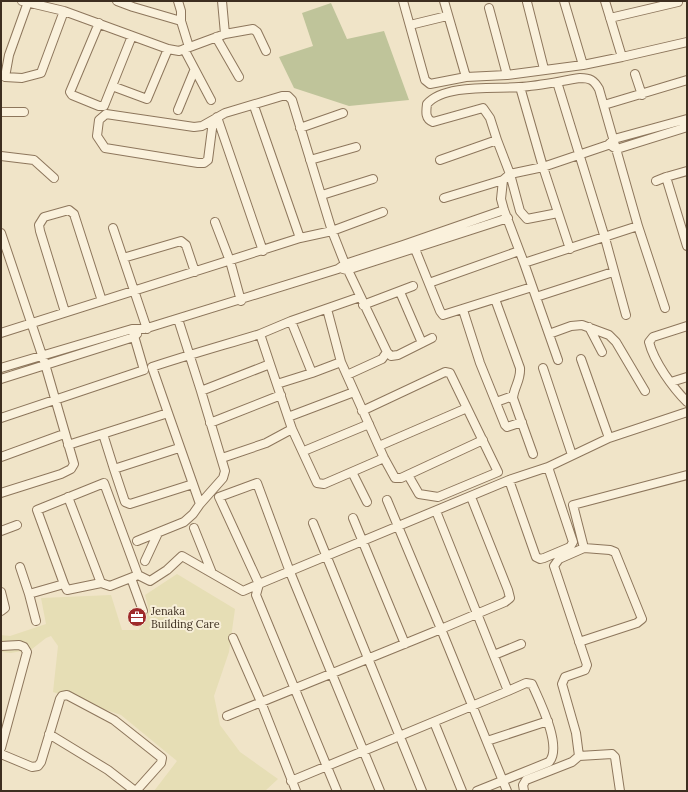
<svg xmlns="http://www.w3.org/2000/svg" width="688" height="792" viewBox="0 0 688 792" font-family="Lora,serif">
  <rect width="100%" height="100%" fill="#f0e4c8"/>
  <!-- farmland -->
  <path fill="#e6deb5" d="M177,574L235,609L229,652L214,696L220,725L240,752L278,779L265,791H154L177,761L121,715L53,692L58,646L51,636L46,638L32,649L11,653L1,652V635L10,636L46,624L41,598L111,595L122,630H139L149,611L145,595Z"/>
  <!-- cemetery -->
  <path fill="#bfc49a" d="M331,3L347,39L384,31L409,100L349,106L294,88L279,57L313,46L302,13Z"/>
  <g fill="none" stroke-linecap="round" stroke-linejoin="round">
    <defs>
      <path id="street" d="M22,1L64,11L168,49L179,51L225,34L222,1
        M117,1L133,7L181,21V11L178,1
        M403,1L425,80L430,84L466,77L507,75L583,65L622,57
        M444,1L466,77
        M564,1L583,65
        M605,1L622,57L687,42
        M28,2L9,55L5,77L22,78L41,73L64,11
        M527,2L544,69
        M489,8L507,75
        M610,18L678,2
        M181,21L189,47
        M99,23L70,92L72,95L99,106H104L132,36
        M410,25L447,16
        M225,34L253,29L257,32L266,51
        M216,37L239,77
        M184,49L211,100
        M635,74L642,95
        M557,82L605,238L626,315
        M112,86L147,99L168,49
        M520,87L543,167L570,249
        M604,105L687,80
        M254,106L300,238
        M178,110L194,71
        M1,112H24
        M217,117L263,251
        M213,121L208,160L204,163H198L105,148L97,136L99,120L106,114L194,127L202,126L225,113L282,96H288L292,100L332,231L345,264L387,352L391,356L398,355L432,338
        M300,128L343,113
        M497,140L490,118L483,108L433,122C425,119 426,112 427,104C444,84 494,89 519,87C539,86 560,81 580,78C590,78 594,80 599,89L638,226L665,308
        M613,147L617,149L687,127
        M1,156L34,160L54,178
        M310,160L356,147
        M440,160L497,140L510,174L520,211L527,219L558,213
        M666,177L687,171
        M503,180L501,199L504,210L524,263L638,226
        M656,181L666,177L687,246
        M322,195L373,179
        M444,198L503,180L510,174L543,167L608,145L614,139L687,119
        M215,222L230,261L241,301
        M113,228L147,329
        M1,233L45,364L74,464L71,469L61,474L1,493
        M413,244L440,311L443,315L532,287
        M123,258L181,241L186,245L195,272
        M524,263L558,360
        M343,269L347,270L508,218
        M429,283L519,251
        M400,292L422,343
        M536,297L613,272
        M495,299L520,368C521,380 514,387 513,398L533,454
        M363,305L413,286
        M327,309L341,362
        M463,310L480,363L505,425L507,427L522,422
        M65,312L40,231L39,225L44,217L69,210L74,214L102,301
        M291,321L360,297
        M687,326L653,337L649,342C654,362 673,388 687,402
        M589,327L602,352
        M1,333L300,238L332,231L383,212
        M260,334L291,321L312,373L341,362L384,458L395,478H401L483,440
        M549,334L571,326L582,325L609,335L616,342L645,391
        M581,359L609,438
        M270,364L292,429L317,483L324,484L384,458
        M1,368L132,329H144L338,269L345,264L403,245L504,210
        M543,368L572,455
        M347,375L382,359L387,352
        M1,379L134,337L137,334
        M671,382L687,377
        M277,384L312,373
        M496,402L513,396
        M362,411L445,372L450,373L498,472L438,497L419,494L408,475
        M168,413L152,367C188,355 224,345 260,334L270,364L201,391L178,319
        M288,417L354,392
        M1,418L144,370L132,329
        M210,423L281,395
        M103,434L114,469
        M68,445L168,413L200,504L193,514L184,522L137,541
        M379,446L467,408
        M179,448L114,469L125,502L130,504L193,484
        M304,451L369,424
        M1,457L64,434
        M222,458L266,443L292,429
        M352,472L367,502
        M509,480L536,557L540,559L544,558L570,547L573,542L548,467
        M68,497L101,583
        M471,497L508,590L510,598L505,602L441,629L507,791
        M200,504L223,478L225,471L201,391
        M353,518L405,644
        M313,523L422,791
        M194,528L212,573
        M1,531L17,525
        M145,561L158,533
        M20,567L29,594L64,584L67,590L101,583L110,586L138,575L150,581L167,570L182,556L243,591L259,584L219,497L257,483L290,572L380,791
        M131,578L143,611
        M64,584L37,510L104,483L138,575
        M1,592L5,608L1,611
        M29,594L36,621
        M233,638L261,702L296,791
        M579,642L637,623L642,619L615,552L610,550L584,548
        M1,646L19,645L24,647L27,652L1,748
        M494,655L521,644
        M227,716L441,629L387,500
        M434,722L462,791
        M49,734L108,770L135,791
        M487,741L548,721
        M1,754L32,767L38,766L41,762L60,699L62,696L67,695L114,720L162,758L161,763L136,791
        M579,756L612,754L615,757L620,791
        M291,781L508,691L436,511
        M337,791L256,595L259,584L509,480L548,467L609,438L687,412
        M477,791L549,762C563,747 539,700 532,684L526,683L508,691
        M524,791L523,785L526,780L572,762L579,756L576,733L562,684L565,677L585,670L587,665L554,566L559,559L584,548L573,505L687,475"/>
    </defs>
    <!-- street casing -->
    <use href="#street" stroke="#8d765c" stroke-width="10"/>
    <!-- street -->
    <use href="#street" stroke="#faf1dc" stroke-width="8"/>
  </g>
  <!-- icons -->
  <defs>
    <symbol id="office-disc" viewBox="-11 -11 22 22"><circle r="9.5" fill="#9e2a2b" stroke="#f7eed8"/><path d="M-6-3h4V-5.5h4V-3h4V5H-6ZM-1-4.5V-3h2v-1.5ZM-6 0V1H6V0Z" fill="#fff"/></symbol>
  </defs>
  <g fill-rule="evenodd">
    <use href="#office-disc" x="126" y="606" width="22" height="22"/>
  </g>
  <g text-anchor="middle" stroke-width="4" stroke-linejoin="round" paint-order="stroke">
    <!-- poi labels -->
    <g font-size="11" fill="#3d2e20" stroke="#f7eed8" text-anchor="start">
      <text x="151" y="615">Jenaka<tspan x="151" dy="13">Building Care</tspan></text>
    </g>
  </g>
  <!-- border -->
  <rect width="688" height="792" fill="none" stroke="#3d2e20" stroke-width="4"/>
</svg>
